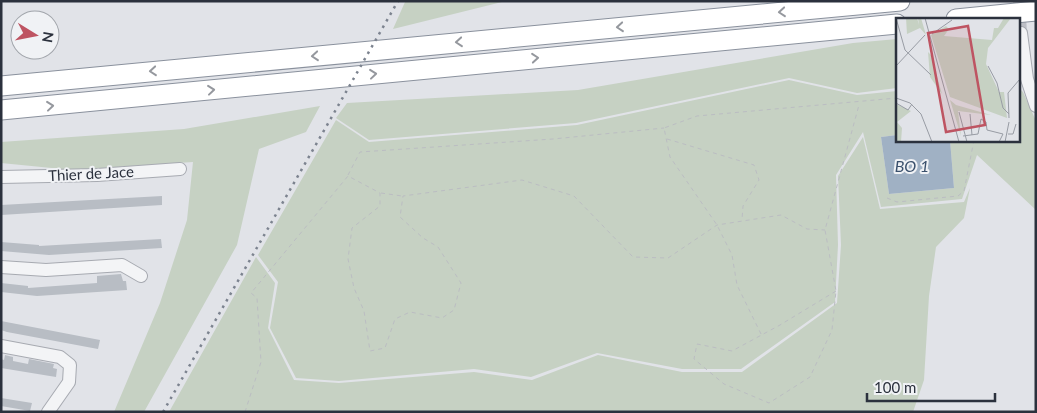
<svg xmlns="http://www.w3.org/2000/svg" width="1037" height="413" viewBox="0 0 1037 413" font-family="Lato,sans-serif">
  <rect width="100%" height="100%" fill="#e1e3e8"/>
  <!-- green -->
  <path fill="#c6d1c3" d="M407,1H527L502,2L393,29L405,2Z
    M897,39V88L857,93L789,78L576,123L369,140L336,118L347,103L578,90L853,43Z
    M789,80L857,95L897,91V135L881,137L889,194L954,188L950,140H1018V87L1023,92L1036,121V210L977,155L962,199L881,207L863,132L836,175L838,245L835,302L741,369H682L597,353L531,377L474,369L339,381L296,378L270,328L278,282L258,255L336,120L369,142L577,125Z
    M320,106L306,132L259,149L237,245L144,412H114L160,303L187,220L193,162L72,170L1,163V142L184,129Z
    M863,137L880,209L964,202L970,188L964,218L936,247L929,296L924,380L913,412H169L256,257L275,283L268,328L294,380L339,383L474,372L532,380L598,355L682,372H742L837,303L841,245L838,176Z"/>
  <!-- water -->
  <path fill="#a0b1c4" d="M897,135V140H950L954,188L889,194L881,137Z"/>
  <!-- building -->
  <path fill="#b8bdc4" d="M162,196V205L1,215V205Z
    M161,239L162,248L49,255L1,251V242L39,245V246Z
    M121,274L123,281H126L127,290L37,296L1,292V283L28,286V288L97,283V276Z
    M1,321L100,340L98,349L7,332L1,330Z
    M5,355L13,357V361L28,364L29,359L54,364L53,368L57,369L56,377L1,368V359L4,360Z
    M1,398L32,403L30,411L1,406Z"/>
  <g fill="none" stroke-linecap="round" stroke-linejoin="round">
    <!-- minor-tunnel -->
    <path stroke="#bdbfc6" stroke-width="12" stroke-dasharray="12 6" stroke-linecap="butt" d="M1019,1L1021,33"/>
    <defs>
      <path id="minor" d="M1021,33L1027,79L1036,106
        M1,177L97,175L180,169
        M1,267L46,270L122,265L141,276
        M1,346L60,357L70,365L69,382L48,412"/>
      <path id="highway" d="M956,19L1036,11
        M1,86L900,1
        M1,110L897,24"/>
    </defs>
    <!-- minor casing -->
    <use href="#minor" stroke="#a7aab1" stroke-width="14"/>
    <!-- highway casing -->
    <use href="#highway" stroke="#8a919d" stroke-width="21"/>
    <!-- path -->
    <path stroke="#bbbdc2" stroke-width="1" stroke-dasharray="4 4" stroke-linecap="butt" d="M667,139L754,165L759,180L743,206L742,220
      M348,175L360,152L553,139L664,128
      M381,193L402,196
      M887,198L897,202L958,196L964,191L974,140
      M836,291L780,325L732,351L697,344L694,359L724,384L769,403L810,377L832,330L836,291L825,230L859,105
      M761,334L737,285L732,255L717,225L670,157L664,128L697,116L897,98
      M245,412L261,362L257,298L251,293L348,176L380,193V206L352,228L348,259L354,288L364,311L370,351L385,348L395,319L410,312L442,318L454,310L461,283L438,247L423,238L400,217L403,196L522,180L574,196L633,257L668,258L717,225L781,215L807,229L825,230"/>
    <!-- minor -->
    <use href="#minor" stroke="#f3f4f6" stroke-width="12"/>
    <!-- highway -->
    <use href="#highway" stroke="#fff" stroke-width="19"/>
    <!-- rail -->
    <path stroke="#7c838f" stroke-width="2.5" stroke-dasharray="2.5 5" stroke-linecap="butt" d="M163,412L398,1"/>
  </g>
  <!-- one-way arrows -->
  <defs><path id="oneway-chevron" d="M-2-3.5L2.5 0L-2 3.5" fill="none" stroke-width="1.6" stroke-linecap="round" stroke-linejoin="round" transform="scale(1.25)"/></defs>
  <g stroke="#95989e">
    <use href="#oneway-chevron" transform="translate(782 12) rotate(175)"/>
    <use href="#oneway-chevron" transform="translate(620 27) rotate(175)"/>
    <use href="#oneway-chevron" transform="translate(459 42) rotate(175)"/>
    <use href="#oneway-chevron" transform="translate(315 56) rotate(175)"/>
    <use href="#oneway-chevron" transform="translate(535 58) rotate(-5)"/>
    <use href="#oneway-chevron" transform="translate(153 71) rotate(175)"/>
    <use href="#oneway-chevron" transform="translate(373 74) rotate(-6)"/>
    <use href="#oneway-chevron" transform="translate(211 90) rotate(-6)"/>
    <use href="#oneway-chevron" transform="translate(50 106) rotate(-6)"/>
  </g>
  <g text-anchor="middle" stroke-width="4" stroke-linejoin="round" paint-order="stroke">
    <!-- street labels -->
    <g font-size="15" fill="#2b313d" stroke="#f0f2f5">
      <text transform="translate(91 174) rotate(-3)" y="5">Thier de Jace</text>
    </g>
    <!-- water labels -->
    <g font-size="16" font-style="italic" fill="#3a506c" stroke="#f0f2f5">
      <text x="912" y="172">BO 1</text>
    </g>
  </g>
  <!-- overview -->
  <g transform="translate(896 18)">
    <rect width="124" height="124" fill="#e1e3e8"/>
    <path d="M10,0H21L23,7L22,0H25L30,17L24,10L11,16ZM108,0H115L92,30L90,46L103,74H108L111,100L54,79L35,17L50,8L53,11L48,18L96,22L98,10H102ZM32,34L35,37L46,76L34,59ZM54,82L60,87L95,97L62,93L65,118ZM0,86L15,93L1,104L6,110L5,124H0Z" fill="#c6d1c3"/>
    <path fill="none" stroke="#989ca4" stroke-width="1" d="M0,0L9,32L35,57M29,0L63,124M36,16L56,2M0,48L29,17M92,48L101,65L107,90L113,96M0,80L14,85L25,96L36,124M0,85L12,92L16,86M63,94L71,124M74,96L76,117M113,100L112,75L124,61M112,116H117L120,106M67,118L82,116L85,101L90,104L91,112L107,116L103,124M109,124L113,104"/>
    <path fill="#be5462" fill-opacity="0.15" stroke="#be5462" stroke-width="2.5" d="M72,8L89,107L50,114L32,15Z"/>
    <rect width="124" height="124" fill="none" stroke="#2b313d" stroke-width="2.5"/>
  </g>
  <!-- border -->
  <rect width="1037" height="413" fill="none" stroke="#2b313d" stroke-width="5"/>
  <!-- north arrow -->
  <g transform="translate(35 35) rotate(100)"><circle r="24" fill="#f0f2f5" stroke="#a1a5ab"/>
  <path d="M0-4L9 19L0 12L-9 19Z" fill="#be5462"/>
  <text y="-8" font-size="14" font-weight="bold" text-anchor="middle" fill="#2b313d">N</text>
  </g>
  <!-- scale -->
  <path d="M867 393v8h128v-8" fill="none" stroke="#2b313d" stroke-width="2.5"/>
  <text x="874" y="393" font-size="15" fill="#2b313d" stroke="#f0f2f5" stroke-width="4" paint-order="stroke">100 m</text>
</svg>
